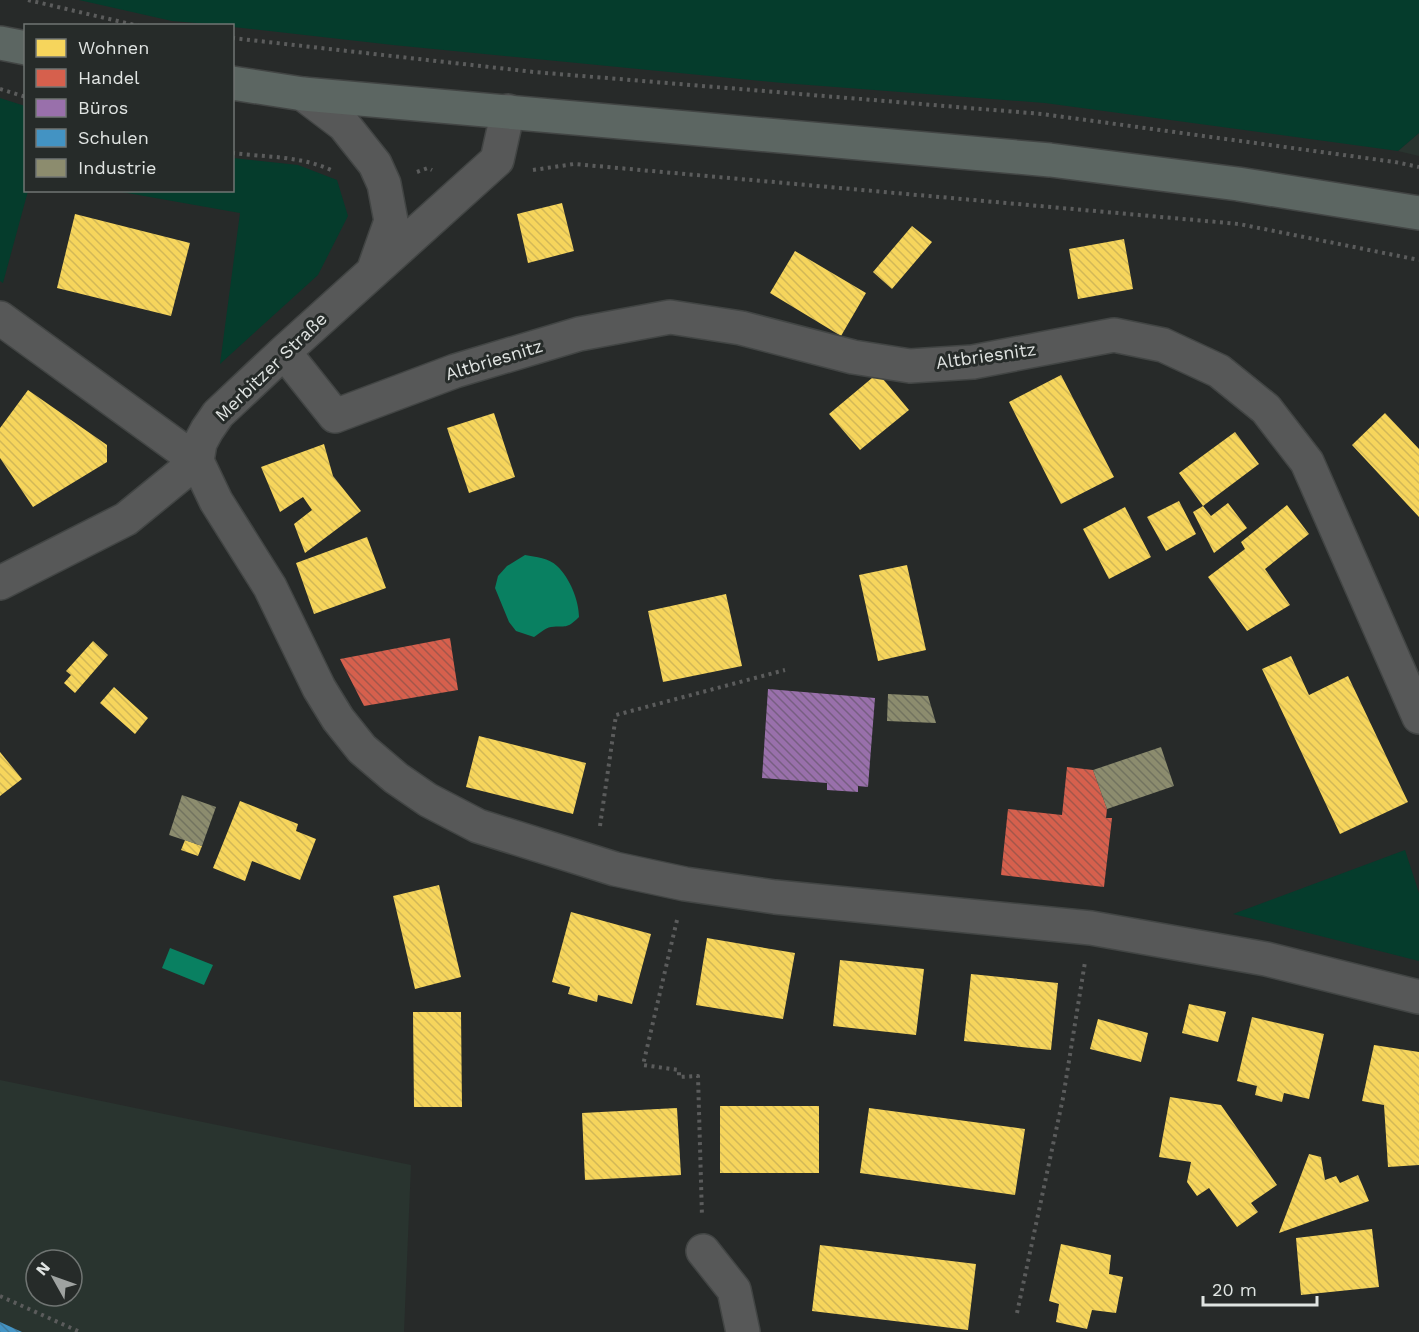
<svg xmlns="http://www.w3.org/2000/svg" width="1419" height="1332" viewBox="0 0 1419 1332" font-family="'Work Sans',sans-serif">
  <defs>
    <pattern id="homes-back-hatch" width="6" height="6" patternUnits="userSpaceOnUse" patternTransform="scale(1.5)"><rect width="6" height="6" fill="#f6d55c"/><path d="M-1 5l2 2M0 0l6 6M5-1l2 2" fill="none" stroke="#d2b857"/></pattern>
    <pattern id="shops-back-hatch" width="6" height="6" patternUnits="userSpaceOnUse" patternTransform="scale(1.5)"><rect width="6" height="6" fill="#d6604d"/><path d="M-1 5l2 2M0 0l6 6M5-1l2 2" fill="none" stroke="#a3564a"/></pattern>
    <pattern id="offices-back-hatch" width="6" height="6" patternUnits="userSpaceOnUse" patternTransform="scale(1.5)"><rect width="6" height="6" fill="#9970ab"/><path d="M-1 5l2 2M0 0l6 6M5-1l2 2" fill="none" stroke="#775e82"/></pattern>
    <pattern id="schools-back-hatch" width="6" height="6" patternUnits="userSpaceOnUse" patternTransform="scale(1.5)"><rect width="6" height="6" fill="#4393c3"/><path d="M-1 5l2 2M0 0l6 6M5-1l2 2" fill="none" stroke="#437b9d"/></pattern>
    <pattern id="industry-back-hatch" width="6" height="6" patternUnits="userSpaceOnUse" patternTransform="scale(1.5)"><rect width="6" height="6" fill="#8c8c6e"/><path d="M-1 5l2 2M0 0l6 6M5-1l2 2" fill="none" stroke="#72735f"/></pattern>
  </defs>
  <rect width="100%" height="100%" fill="#272a29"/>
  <!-- built -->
  <path fill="#29342f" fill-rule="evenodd" d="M1419,133V156L1398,151Z
    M0,1080L411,1165L404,1332H0ZM36,1260H72V1296H36Z"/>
  <!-- green -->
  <path fill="#053c2c" d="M79,0H1419V133L1398,151L1045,103L783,83L393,45L233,27L232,26L172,21Z
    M0,98L25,106L26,190L28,191L3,283L0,281Z
    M233,158L298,165L337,180L348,216L318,275L220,364L240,213L116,191L232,190Z
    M1405,850L1419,893V961L1233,914Z"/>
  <!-- water -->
  <path fill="#098061" d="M525,555C536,557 549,558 557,566C570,578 579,601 579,617C566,630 566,625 551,627C545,628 539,634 534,637L516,631L509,622L495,588L498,576L507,566Z
    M170,948L213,965L204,985L162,968Z"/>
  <!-- homes -->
  <path fill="url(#homes-back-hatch)" d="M562,203L574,251L528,263L517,214Z
    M75,214L190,243L171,316L57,288Z
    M912,226L932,242L892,289L873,272Z
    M1124,239L1133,289L1078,299L1069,249Z
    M795,251L866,293L841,336L770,293Z
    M878,373L909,410L860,450L829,414Z
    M1061,375L1114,477L1061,504L1009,402Z
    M28,390L107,445V462L33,507L0,458V428Z
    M494,413L515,477L469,493L447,428Z
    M1385,413L1419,449V517L1352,445Z
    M1235,432L1259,464L1203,506L1211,516L1228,503L1247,528L1214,553L1193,512L1203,506L1179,473Z
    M324,444L333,476L361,511L305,553L294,524L312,510L303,497L280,512L261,467Z
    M1179,501L1196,534L1166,551L1147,517Z
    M1287,505L1309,534L1265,569L1290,605L1247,631L1208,577L1245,549L1241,542Z
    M1125,507L1151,557L1109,579L1083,529Z
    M367,537L386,588L314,614L296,563Z
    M907,565L926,650L878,661L859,575Z
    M726,594L742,666L663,682L648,611Z
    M93,641L108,655L75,693L64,683L71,675L66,671Z
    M1291,656L1309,695L1348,676L1408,802L1340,834L1262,669Z
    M114,687L148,718L135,734L100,703Z
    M479,736L586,763L573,814L466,787Z
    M0,752L22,779L0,796Z
    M240,801L298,824L296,831L316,839L300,880L252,861L245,881L213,868Z
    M185,840L202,846L198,856L181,850Z
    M439,885L461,977L415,989L393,896Z
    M571,912L651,934L632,1004L598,995L597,1002L568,994L570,987L552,982Z
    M707,938L795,953L783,1019L696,1005Z
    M840,960L924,969L916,1035L833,1026Z
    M971,974L1058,983L1051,1050L964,1041Z
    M1189,1004L1226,1012L1218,1042L1182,1033Z
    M413,1012H461L462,1107H414Z
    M1252,1017L1324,1034L1309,1099L1284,1093L1282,1102L1255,1095L1257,1086L1237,1081Z
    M1098,1019L1148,1033L1141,1062L1090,1049Z
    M1374,1045L1419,1052V1165L1388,1167L1384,1105L1362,1101Z
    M1170,1097L1221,1105L1277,1185L1251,1203L1258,1212L1237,1227L1209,1188L1197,1196L1187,1182L1191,1162L1159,1157Z
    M720,1106H819V1173H720Z
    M677,1108L681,1175L585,1180L582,1113Z
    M869,1108L1025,1129L1015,1195L860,1173Z
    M1309,1154L1321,1157L1325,1180L1336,1176L1340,1183L1358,1175L1369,1201L1279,1233Z
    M1372,1229L1379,1287L1301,1295L1296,1238Z
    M1061,1244L1111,1255L1109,1274L1123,1277L1116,1313L1092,1310L1087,1329L1056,1322L1059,1304L1049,1301Z
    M820,1245L976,1264L968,1330L812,1311Z"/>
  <!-- shops -->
  <path fill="url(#shops-back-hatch)" d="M450,638L458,690L364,706L340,659Z
    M1067,767L1093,770L1107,809L1106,818H1112L1104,887L1001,875L1008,809L1062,815Z"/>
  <!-- offices -->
  <path fill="url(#offices-back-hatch)" d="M768,689L875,698L868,787L858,786V792L827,790V783L762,778Z"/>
  <!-- schools -->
  <path fill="url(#schools-back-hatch)" d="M0,1322L22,1332H0Z"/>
  <!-- industry -->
  <path fill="url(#industry-back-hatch)" d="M888,694L928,696L936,723L887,721Z
    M1161,747L1174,786L1107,809L1093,770Z
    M182,795L216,807L202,846L169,835Z"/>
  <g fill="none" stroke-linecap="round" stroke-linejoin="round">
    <defs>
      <path id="minor" d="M303,94L344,125L375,164L384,184L391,221L374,269
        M0,318L197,461L216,501L270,587L319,688L338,719L362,749L396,778L428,800L478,826L615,869L685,884L775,897L1091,928L1266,959L1419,997
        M284,352L335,416L455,371L579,334L670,317L741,328L853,357L910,366L973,362L1114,335L1163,345L1219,371L1266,409L1307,462L1419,717
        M0,583L126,519L197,461L200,443L207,430L218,414L284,352L497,160L508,111
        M703,1251L734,1290L743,1332"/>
      <path id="major" d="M0,43L26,48
        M232,83L303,94L1050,160L1238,184L1419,213"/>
    </defs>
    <!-- minor casing -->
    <use href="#minor" stroke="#424544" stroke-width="36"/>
    <!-- major casing -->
    <use href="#major" stroke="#424544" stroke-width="36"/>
    <!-- path -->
    <path stroke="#5b5c5c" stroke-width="4" stroke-dasharray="3 4.5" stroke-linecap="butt" d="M28,0L139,26
      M232,38L534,72L1042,114L1395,162L1419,167
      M0,89L26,97
      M232,153C265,157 303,156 333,171
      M533,170L574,164L1239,224L1419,260
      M417,172L428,168L432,170
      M600,826L616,715L785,670
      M677,920L643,1065L679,1070V1077L698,1076L702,1217
      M0,1296L80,1332
      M1017,1313L1063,1098L1085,962"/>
    <!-- minor -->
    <use href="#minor" stroke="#575858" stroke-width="33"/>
    <!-- major -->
    <use href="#major" stroke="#5c6662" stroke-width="33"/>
  </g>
  <g text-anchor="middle" stroke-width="6" stroke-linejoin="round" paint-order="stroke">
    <!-- street labels -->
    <g font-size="18" fill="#e0e4e2" stroke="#262b29">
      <text transform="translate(986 356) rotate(-8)" y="6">Altbriesnitz</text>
      <text transform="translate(494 360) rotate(-17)" y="6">Altbriesnitz</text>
      <text transform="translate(271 367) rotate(-44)" y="6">Merbitzer Straße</text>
    </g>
  </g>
  <!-- legend -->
  <rect x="24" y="24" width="210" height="168" fill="#262b29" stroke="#707573" stroke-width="1.5"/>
  <rect x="36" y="39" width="30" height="18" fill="#f6d55c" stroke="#707573" stroke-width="1.5"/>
  <text x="78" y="54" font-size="18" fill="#e0e4e2">Wohnen</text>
  <rect x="36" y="69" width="30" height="18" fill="#d6604d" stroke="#707573" stroke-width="1.5"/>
  <text x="78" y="84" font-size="18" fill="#e0e4e2">Handel</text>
  <rect x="36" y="99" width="30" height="18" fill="#9970ab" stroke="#707573" stroke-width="1.5"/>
  <text x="78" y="114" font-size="18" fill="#e0e4e2">Büros</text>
  <rect x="36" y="129" width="30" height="18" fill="#4393c3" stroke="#707573" stroke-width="1.5"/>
  <text x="78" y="144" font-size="18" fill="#e0e4e2">Schulen</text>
  <rect x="36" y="159" width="30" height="18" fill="#8c8c6e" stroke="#707573" stroke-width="1.5"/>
  <text x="78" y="174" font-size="18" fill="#e0e4e2">Industrie</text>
  <!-- north arrow -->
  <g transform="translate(54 1278) rotate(310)"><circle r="28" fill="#262b29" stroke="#707573" stroke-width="1.5"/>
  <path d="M0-4.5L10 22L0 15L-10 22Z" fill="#9fa3a1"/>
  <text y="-9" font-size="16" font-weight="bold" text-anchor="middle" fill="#e0e4e2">N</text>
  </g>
  <!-- scale -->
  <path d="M1203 1296v9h114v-9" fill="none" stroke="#e0e4e2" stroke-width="3"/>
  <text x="1212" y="1296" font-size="18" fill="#e0e4e2" stroke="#262b29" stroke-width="4.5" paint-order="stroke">20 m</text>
</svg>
